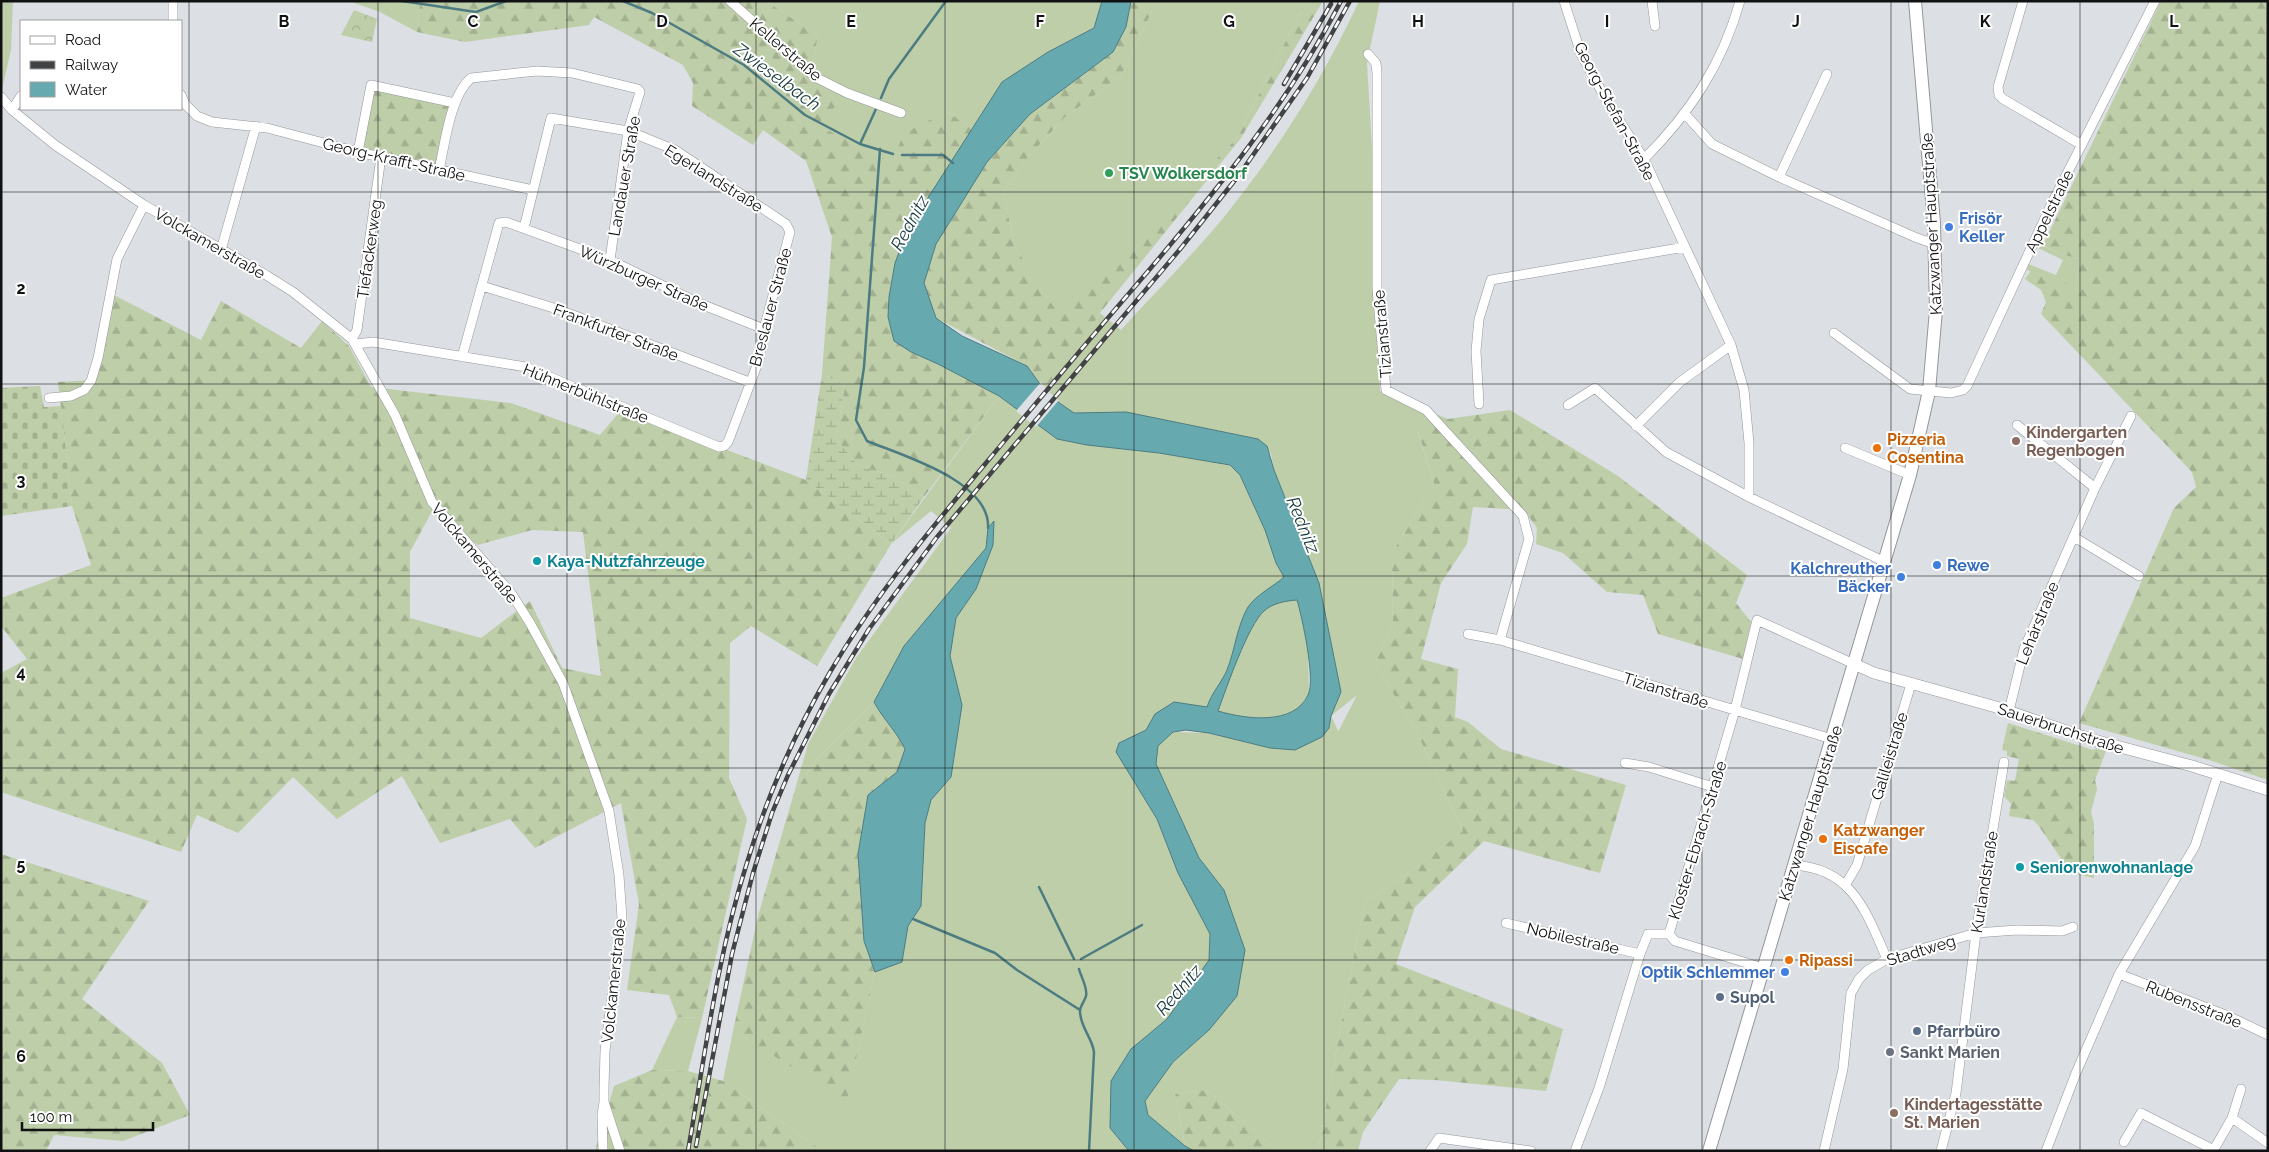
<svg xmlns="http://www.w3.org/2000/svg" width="2269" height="1152" viewBox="0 0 2269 1152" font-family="Raleway,sans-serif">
  <defs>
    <pattern id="forest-firs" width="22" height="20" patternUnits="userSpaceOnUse" patternTransform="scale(1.25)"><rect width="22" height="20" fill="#becea8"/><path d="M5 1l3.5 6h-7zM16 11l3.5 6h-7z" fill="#a2b090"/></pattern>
    <pattern id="wetland-marsh" width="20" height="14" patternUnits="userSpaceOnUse" patternTransform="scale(1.25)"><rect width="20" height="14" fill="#becea8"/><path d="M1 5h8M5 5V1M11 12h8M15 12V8" fill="none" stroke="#a2b090"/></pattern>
    <pattern id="cemetery-stones" width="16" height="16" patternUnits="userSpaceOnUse" patternTransform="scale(1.25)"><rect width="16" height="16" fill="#becea8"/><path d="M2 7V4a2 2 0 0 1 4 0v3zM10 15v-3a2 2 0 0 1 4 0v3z" fill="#a2b090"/></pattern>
    <pattern id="park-crowns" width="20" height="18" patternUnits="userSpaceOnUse" patternTransform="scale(1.25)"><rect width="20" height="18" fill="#becea8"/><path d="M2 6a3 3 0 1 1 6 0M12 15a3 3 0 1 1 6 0" fill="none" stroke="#a2b090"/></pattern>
  </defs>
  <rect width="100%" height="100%" fill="#dcdfe3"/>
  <!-- grass -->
  <path fill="#becea8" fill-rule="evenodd" d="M1,1H13L11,50L2,89Z
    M349,1H420L417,32L380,12Z
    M766,1H1102L1094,28L1048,52L1002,82L973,130L947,111L893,163L816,125L810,75L818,36Z
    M1157,1H1306L1237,138L1061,319L1015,247L1003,192L1030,155L1065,117L1121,76Z
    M1359,1H1380L1367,63L1374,182L1375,290L1380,391L1448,419L1418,432L1434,483L1392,553L1393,623L1375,664L1416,731L1463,831L1407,874L1366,901L1356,943L1318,1151H1278L1207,1090L1175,1094L1185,1146L1148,1115L1145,1101L1173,1062L1209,1030L1224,890L1199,858L1156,764L1158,746L1173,732L1209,733L1270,748L1340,692L1319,583L1274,470L1271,454L1258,439L1126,412L1074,413L1048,395L1100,313L1121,330C1155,292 1192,256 1224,217C1277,151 1323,79 1359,1ZM1357,695L1339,730L1338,731L1331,716Z
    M2038,243L2060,254L2080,259L2076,288L2027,270L2028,264L2056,275L2063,260L2036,247Z
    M999,396L1057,439L1087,445L1159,453L1229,465L1240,475L1265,530L1276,563L1297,599L1308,648L1309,693L1299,709L1274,718L1233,716L1146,730L1119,743L1116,752L1157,819L1178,873L1210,934L1209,960L1167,1019L1131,1049L1110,1128L1129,1151H823L723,1081L733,1031L847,1100L875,972L902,962L908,926L921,906L925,823L931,800L951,777L962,705L950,656L956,618L976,589L993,545V522L988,528L986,548L904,646L874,702L817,759L794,793L808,744L856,658L951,528L931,511L891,544Z
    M677,1017L702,1018L688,1071L652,1070Z"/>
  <!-- forest -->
  <path fill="url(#forest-firs)" fill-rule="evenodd" d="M420,1H766L818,36L810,75L848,94L817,125L893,163L903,134L947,111L973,130L908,229L938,364L999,396L924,497L892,476L858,465L836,439L845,385L822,374L832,237L806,161L763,130L753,145L692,106L693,83L683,65L594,17L589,25L465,42L417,32Z
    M1131,1H1157L1121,76L1065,117L1030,155L1003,192L1015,247L1061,318L1237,138L1306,1H1323L1241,138L1100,313L1048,395L1027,366L936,318L924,284L936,244L987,162L1030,114L1113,52L1126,27Z
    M2161,1H2268V780L2209,760L2079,723L2174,508L2196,487L2192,472L2041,314L2046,302L2041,290L2025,279L2031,271L2076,287L2080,259L2060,254L2043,245Z
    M375,88L450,103L436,167L361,149Z
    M112,294L201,340L221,301L301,348L322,321L349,346L371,387L511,403L600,435L621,410L806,480L891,544L817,666L751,626L730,643L729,778L747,819L702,1018L677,1017L669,995L627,990L639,904L621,803L535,848L510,819L440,843L402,776L337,819L293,777L238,833L197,815L181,852L1,792V673L27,659L1,626V598L91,565L72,506L58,382L95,380ZM431,513L478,545L532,530L583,532L601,676L562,668L530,601L481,638L410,618V552Z
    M1510,410L1618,476L1747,575L1736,603L1751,622L1743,659L1658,634L1643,595L1607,592L1563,553L1536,544L1537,528L1524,510L1473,507L1467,544L1441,583L1421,659L1458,669L1455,717L1468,722L1501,749L1626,785L1600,873L1484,841L1415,907L1396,964L1563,1029L1546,1091L1435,1080L1399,1079L1363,1132L1358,1151H1318L1356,943L1366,901L1407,874L1463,831L1416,731L1375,664L1393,623L1392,553L1434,483L1418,431L1448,419Z
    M874,702C883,719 897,732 905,749L897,772L868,795L858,854L864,941L875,972L847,1101L733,1031L758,916L794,793L817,759Z
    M2008,723L2093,750L2096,748L2106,751L2095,780L2097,789L2091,812L2094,824V878L2071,873L2038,825L2033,820L2009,816L2011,804L2004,796L2007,780L2015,781L2019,759L2007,756V751L2002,750Z
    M1,854L149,901L82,999L162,1063L190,1115L123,1141L54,1135L46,1151H1Z
    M652,1070L688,1071L723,1081L823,1151H595L614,1086Z
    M1207,1090L1278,1151H1194L1185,1146L1175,1094Z"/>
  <!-- wetland -->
  <path fill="url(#wetland-marsh)" d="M822,374L845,385L836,439L858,465L892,476L924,497L891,544L806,480Z"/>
  <!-- cemetery -->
  <path fill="url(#cemetery-stones)" d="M40,386L44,407L61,406L72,506L1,516V388Z"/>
  <!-- park -->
  <path fill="url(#park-crowns)" d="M354,10L377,19L372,42L341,35Z"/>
  <!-- water -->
  <path fill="#66aab0" stroke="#4c7c81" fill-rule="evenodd" d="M1102,1H1131L1126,27L1113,52L1030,114L987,162L936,244L924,283L936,318L962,336L1027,366L1048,395L1074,413L1126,412L1258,439L1267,446L1274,470L1319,583L1341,692L1331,716L1329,728L1322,737L1295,750L1270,748L1209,733L1186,730L1173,732L1158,746L1156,764L1199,858L1224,890L1245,950L1237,996L1209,1030L1173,1062L1145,1101L1148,1115L1185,1146L1194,1151H1129L1110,1128L1111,1081L1131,1049L1167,1019L1209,960L1210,934L1178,873L1157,819L1116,752L1119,743L1146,730L1155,714L1174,702L1207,707C1212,692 1222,682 1227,670C1235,650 1237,626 1248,607C1257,594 1273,587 1284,577L1276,563L1265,530L1240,475L1230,465L1159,453L1087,445L1057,439L999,396L938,364L911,352L894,341L888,317L889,297L895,263L908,229L1002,82L1048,52L1094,28ZM1297,600C1302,617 1316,680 1308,695C1294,726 1245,719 1218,711C1226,689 1248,625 1264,611C1273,603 1285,601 1297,600Z
    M994,521L993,545L976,589L956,618L950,656L962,705L951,777L931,800L925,823L921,906L908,926L902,962L875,972L864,941L858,854L868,795L897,772L905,749C897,732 883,719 874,702L904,646L986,548L988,528Z"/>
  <!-- pier -->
  <path fill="#dcdfe3" d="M1041,382L1050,393L1059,400L1036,427L1016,411Z"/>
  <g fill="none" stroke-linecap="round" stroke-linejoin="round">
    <!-- stream -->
    <path stroke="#4c7c81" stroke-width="2.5" d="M402,1L476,12L506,1
      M623,1L652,13L744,65L805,115L860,144L893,154
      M881,98L889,79L946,1
      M860,144L876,109
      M880,149L864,367L856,420L867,441C901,455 991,481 988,528
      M902,155H943L953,163
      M1039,887L1074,959
      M913,919L995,953L1017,970L1080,1010
      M1081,959L1142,925
      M1079,969C1081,977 1088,988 1086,996C1085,1001 1080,1006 1080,1011C1080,1027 1092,1037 1094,1052L1089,1151"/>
    <defs>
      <path id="minor" d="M173,1V21
        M730,1L815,77L847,93L901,113
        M1564,1L1581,54L1608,103L1644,159L1731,345L1744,390L1749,443V497L1885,562
        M1652,1L1655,26
        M2023,1L1998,87L1999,95L2003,99L2082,145
        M1368,54L1376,63L1377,73V289L1386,390L1426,410L1523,516L1529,539L1500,640
        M181,95L185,104L197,116L212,122L267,128L358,152L533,190
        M1,97L12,110L55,145L144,205L266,275L293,292L352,339L395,415L432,502L511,593L530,623L563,683L609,811L619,875L622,918L605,1051L604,1089V1102L620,1151
        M12,110L21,96
        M1685,114L1712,144L1779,177L1917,238L1935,244
        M358,152L371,85L455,103
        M1644,159C1690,113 1722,65 1740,1
        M439,170C445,144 450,96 471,78L537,71L572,73L638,89L640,92L628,131L610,260
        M1779,177L1827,74
        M221,250L256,126
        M482,286L557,309L749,382
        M1834,333L1910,389L1951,393L1963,390L1967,386L2052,203L2155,1
        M352,339L357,330L381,157
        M356,344L373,342L526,367L719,447L724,446L728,442L759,360L764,329L790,232L786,224L675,150L628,131L551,118L524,228
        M462,357L499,223L506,222L610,260L701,304L764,329
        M49,398L71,396L84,390L91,381L98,358L117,259L144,205
        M1479,404L1476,351L1479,319L1491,280L1685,247
        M1568,405L1595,388L1666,452L1749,497
        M2017,425L2095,488
        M1636,426L1680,382L1731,345
        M1845,448L1910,475
        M2074,537L2139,576
        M1468,634L1500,640L1832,739
        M2009,711L2024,649L2095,488L2131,416
        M1625,763L1649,767L1713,787
        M1794,865C1853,869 1866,912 1887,959
        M1846,884L1857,865L1911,684
        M1506,923L1640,954
        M1669,934L1735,710L1757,620L1854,664
        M1669,934L1675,941L1763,968
        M2119,974L2228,1016L2268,1035
        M2232,1118L2268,1143
        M2124,1142L2141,1113L2214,1150
        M603,1151L602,1115L604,1102
        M1430,1151L1439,1138L1531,1151
        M1575,1151L1599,1088L1640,954L1648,934H1669
        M1824,1151L1843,1069L1851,993L1859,979L1868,970L1887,959L1976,933L2017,930L2062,931L2073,927
        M1941,1151L1956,1093L1976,933L2004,762
        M2046,1151L2076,1073L2119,974L2195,846L2218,774
        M2213,1151L2232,1118L2241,1089"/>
      <path id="tertiary" d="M1854,664L1874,673L1996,707L2090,739L2192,766L2268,790"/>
      <path id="secondary" d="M1709,1151L1910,475L1929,391L1936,310L1934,223L1915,1"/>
    </defs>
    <!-- minor casing -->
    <use href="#minor" stroke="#93969a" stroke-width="10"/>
    <!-- tertiary casing -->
    <use href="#tertiary" stroke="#93969a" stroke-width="12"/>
    <!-- secondary casing -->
    <use href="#secondary" stroke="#93969a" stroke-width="14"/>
    <!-- minor -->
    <use href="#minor" stroke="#fff" stroke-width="9"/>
    <!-- tertiary -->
    <use href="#tertiary" stroke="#fff" stroke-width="11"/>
    <!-- secondary -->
    <use href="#secondary" stroke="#fff" stroke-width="12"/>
    <defs>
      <path id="rail" d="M1284,84L1331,4
        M696,1146L732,954L753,873L772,813L788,775L829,694L869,629L937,537L1181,248L1239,175L1307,78L1350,1
        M688,1151C705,1055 717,958 746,866C766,799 794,734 829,674C875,595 933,526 991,457C1042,396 1092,336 1144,276C1217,190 1289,102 1341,1"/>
    </defs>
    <!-- rail casing -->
    <use href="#rail" stroke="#424345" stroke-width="4.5"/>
    <!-- rail -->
    <use href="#rail" stroke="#fff" stroke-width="2.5" stroke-dasharray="8" stroke-linecap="butt"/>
  </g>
  <!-- grid -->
  <path fill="none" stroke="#101113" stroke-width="1" stroke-opacity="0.55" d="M189,1V1151M378,1V1151M567,1V1151M756,1V1151M945,1V1151M1134,1V1151M1324,1V1151M1513,1V1151M1702,1V1151M1891,1V1151M2080,1V1151M1,192H2268M1,384H2268M1,576H2268M1,768H2268M1,960H2268"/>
  <!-- markers -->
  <circle fill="#2e9e5b" stroke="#fff" stroke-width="2" cx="1109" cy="173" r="5"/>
  <g fill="#3f7fe0" stroke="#fff" stroke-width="2">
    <circle cx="1949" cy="227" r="5"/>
    <circle cx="1937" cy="565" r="5"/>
    <circle cx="1901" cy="577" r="5"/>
    <circle cx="1785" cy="972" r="5"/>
  </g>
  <g fill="#8d6e63" stroke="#fff" stroke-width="2">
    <circle cx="2016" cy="441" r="5"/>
    <circle cx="1894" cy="1113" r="5"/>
  </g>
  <g fill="#e8710a" stroke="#fff" stroke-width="2">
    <circle cx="1877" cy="448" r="5"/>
    <circle cx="1823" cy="839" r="5"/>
    <circle cx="1789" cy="960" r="5"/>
  </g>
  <g fill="#0f9aa8" stroke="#fff" stroke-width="2">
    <circle cx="537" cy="561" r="5"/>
    <circle cx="2020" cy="867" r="5"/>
  </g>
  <g fill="#5c6f8a" stroke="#fff" stroke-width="2">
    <circle cx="1720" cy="997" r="5"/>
    <circle cx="1917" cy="1031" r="5"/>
  </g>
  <circle fill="#6b7280" stroke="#fff" stroke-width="2" cx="1890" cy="1052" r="5"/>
  <g text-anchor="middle" stroke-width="4" stroke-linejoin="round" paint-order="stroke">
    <!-- street labels -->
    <g font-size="16" fill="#101113" stroke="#fff">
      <text transform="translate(786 49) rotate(40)" y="6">Kellerstraße</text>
      <text transform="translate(1615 111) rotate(62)" y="6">Georg-Stefan-Straße</text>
      <text transform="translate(394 159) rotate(13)" y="6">Georg-Krafft-Straße</text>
      <text transform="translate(624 176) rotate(-80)" y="6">Landauer Straße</text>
      <text transform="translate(714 178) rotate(32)" y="6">Egerlandstraße</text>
      <text transform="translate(2049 211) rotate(-64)" y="6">Appelstraße</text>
      <text transform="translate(1931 224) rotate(-93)" y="6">Katzwanger Hauptstraße</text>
      <text transform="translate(210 243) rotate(30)" y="6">Volckamerstraße</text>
      <text transform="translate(369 249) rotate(-82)" y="6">Tiefackerweg</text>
      <text transform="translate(644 278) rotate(24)" y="6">Würzburger Straße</text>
      <text transform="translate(770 307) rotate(-75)" y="6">Breslauer Straße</text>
      <text transform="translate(616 332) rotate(21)" y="6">Frankfurter Straße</text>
      <text transform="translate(1382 334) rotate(-95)" y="6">Tizianstraße</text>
      <text transform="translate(586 393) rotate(22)" y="6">Hühnerbühlstraße</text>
      <text transform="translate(475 553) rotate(50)" y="6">Volckamerstraße</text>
      <text transform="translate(2037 623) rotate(-68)" y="6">Lehárstraße</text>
      <text transform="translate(1666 690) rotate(17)" y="6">Tizianstraße</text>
      <text transform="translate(2061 728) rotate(18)" y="6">Sauerbruchstraße</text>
      <text transform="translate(1889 756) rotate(-73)" y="6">Galileistraße</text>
      <text transform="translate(1810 813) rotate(-73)" y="6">Katzwanger Hauptstraße</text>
      <text transform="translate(1697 840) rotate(-73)" y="6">Kloster-Ebrach-Straße</text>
      <text transform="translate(1984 882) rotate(-81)" y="6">Kurlandstraße</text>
      <text transform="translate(1573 938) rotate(13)" y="6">Nobilestraße</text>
      <text transform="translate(1921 950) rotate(-17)" y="6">Stadtweg</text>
      <text transform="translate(613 981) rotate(-84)" y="6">Volckamerstraße</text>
      <text transform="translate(2194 1004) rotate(22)" y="6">Rubensstraße</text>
    </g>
    <!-- leisure labels -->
    <g font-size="16" font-weight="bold" fill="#27864d" stroke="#fff" text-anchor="start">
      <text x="1119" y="179">TSV Wolkersdorf</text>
    </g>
    <!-- shop labels -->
    <g font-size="16" font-weight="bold" fill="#366cbe" stroke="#fff" text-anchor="start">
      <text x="1959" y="224">Frisör<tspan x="1959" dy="18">Keller</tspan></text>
      <text x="1947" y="571">Rewe</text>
      <text x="1891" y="574" text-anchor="end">Kalchreuther<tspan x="1891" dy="18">Bäcker</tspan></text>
      <text x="1775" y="978" text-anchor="end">Optik Schlemmer</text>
    </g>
    <!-- education labels -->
    <g font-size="16" font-weight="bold" fill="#785e54" stroke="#fff" text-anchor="start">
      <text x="2026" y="438">Kindergarten<tspan x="2026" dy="18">Regenbogen</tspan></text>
      <text x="1904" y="1110">Kindertagesstätte<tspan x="1904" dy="18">St. Marien</tspan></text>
    </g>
    <!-- food labels -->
    <g font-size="16" font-weight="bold" fill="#c56008" stroke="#fff" text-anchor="start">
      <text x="1887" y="445">Pizzeria<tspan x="1887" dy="18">Cosentina</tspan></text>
      <text x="1833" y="836">Katzwanger<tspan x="1833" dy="18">Eiscafe</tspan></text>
      <text x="1799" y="966">Ripassi</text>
    </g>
    <!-- culture labels -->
    <g font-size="16" font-weight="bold" fill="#0d838f" stroke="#fff" text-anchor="start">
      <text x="547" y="567">Kaya-Nutzfahrzeuge</text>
      <text x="2030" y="873">Seniorenwohnanlage</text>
    </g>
    <!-- service labels -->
    <g font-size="16" font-weight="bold" fill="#4e5e75" stroke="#fff" text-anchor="start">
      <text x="1730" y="1003">Supol</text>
      <text x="1927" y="1037">Pfarrbüro</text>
    </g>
    <!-- worship labels -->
    <g font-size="16" font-weight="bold" fill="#5b616d" stroke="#fff" text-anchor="start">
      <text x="1900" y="1058">Sankt Marien</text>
    </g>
    <!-- water labels -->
    <g font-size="18" font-style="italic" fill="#193b3e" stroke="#fff">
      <text transform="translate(777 77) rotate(36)" y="6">Zwieselbach</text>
      <text transform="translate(910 223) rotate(-61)" y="6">Rednitz</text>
      <text transform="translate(1303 525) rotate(68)" y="6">Rednitz</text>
      <text transform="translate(1179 990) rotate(-49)" y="6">Rednitz</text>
    </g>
  </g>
  <g font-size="16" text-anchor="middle" font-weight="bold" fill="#101113" stroke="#fff" stroke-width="4" stroke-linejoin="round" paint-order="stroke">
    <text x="284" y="27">B</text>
    <text x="473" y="27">C</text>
    <text x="662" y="27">D</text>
    <text x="851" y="27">E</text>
    <text x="1040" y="27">F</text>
    <text x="1229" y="27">G</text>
    <text x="1418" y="27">H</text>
    <text x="1607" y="27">I</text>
    <text x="1796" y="27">J</text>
    <text x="1985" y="27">K</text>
    <text x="2174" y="27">L</text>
    <text x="21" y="294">2</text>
    <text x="21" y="486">3</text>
    <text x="21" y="678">4</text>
    <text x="21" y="870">5</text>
    <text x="21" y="1062">6</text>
  </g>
  <!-- border -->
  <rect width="2269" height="1152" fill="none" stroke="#101113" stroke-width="5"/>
  <!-- legend -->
  <rect x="20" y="20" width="162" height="90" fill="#ffffff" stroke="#9fa0a1"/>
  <rect x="30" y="36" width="25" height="8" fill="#ffffff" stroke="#9fa0a1"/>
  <text x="65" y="45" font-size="15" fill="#101113">Road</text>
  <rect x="30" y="61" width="25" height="8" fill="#424345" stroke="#9fa0a1"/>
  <text x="65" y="70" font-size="15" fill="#101113">Railway</text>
  <rect x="30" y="82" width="25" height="15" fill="#66aab0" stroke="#9fa0a1"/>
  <text x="65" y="95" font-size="15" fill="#101113">Water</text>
  <!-- scale -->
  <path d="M22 1122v8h131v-8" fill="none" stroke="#101113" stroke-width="2.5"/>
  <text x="30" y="1122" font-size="15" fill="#101113" stroke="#ffffff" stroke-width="4" paint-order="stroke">100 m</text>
</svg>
